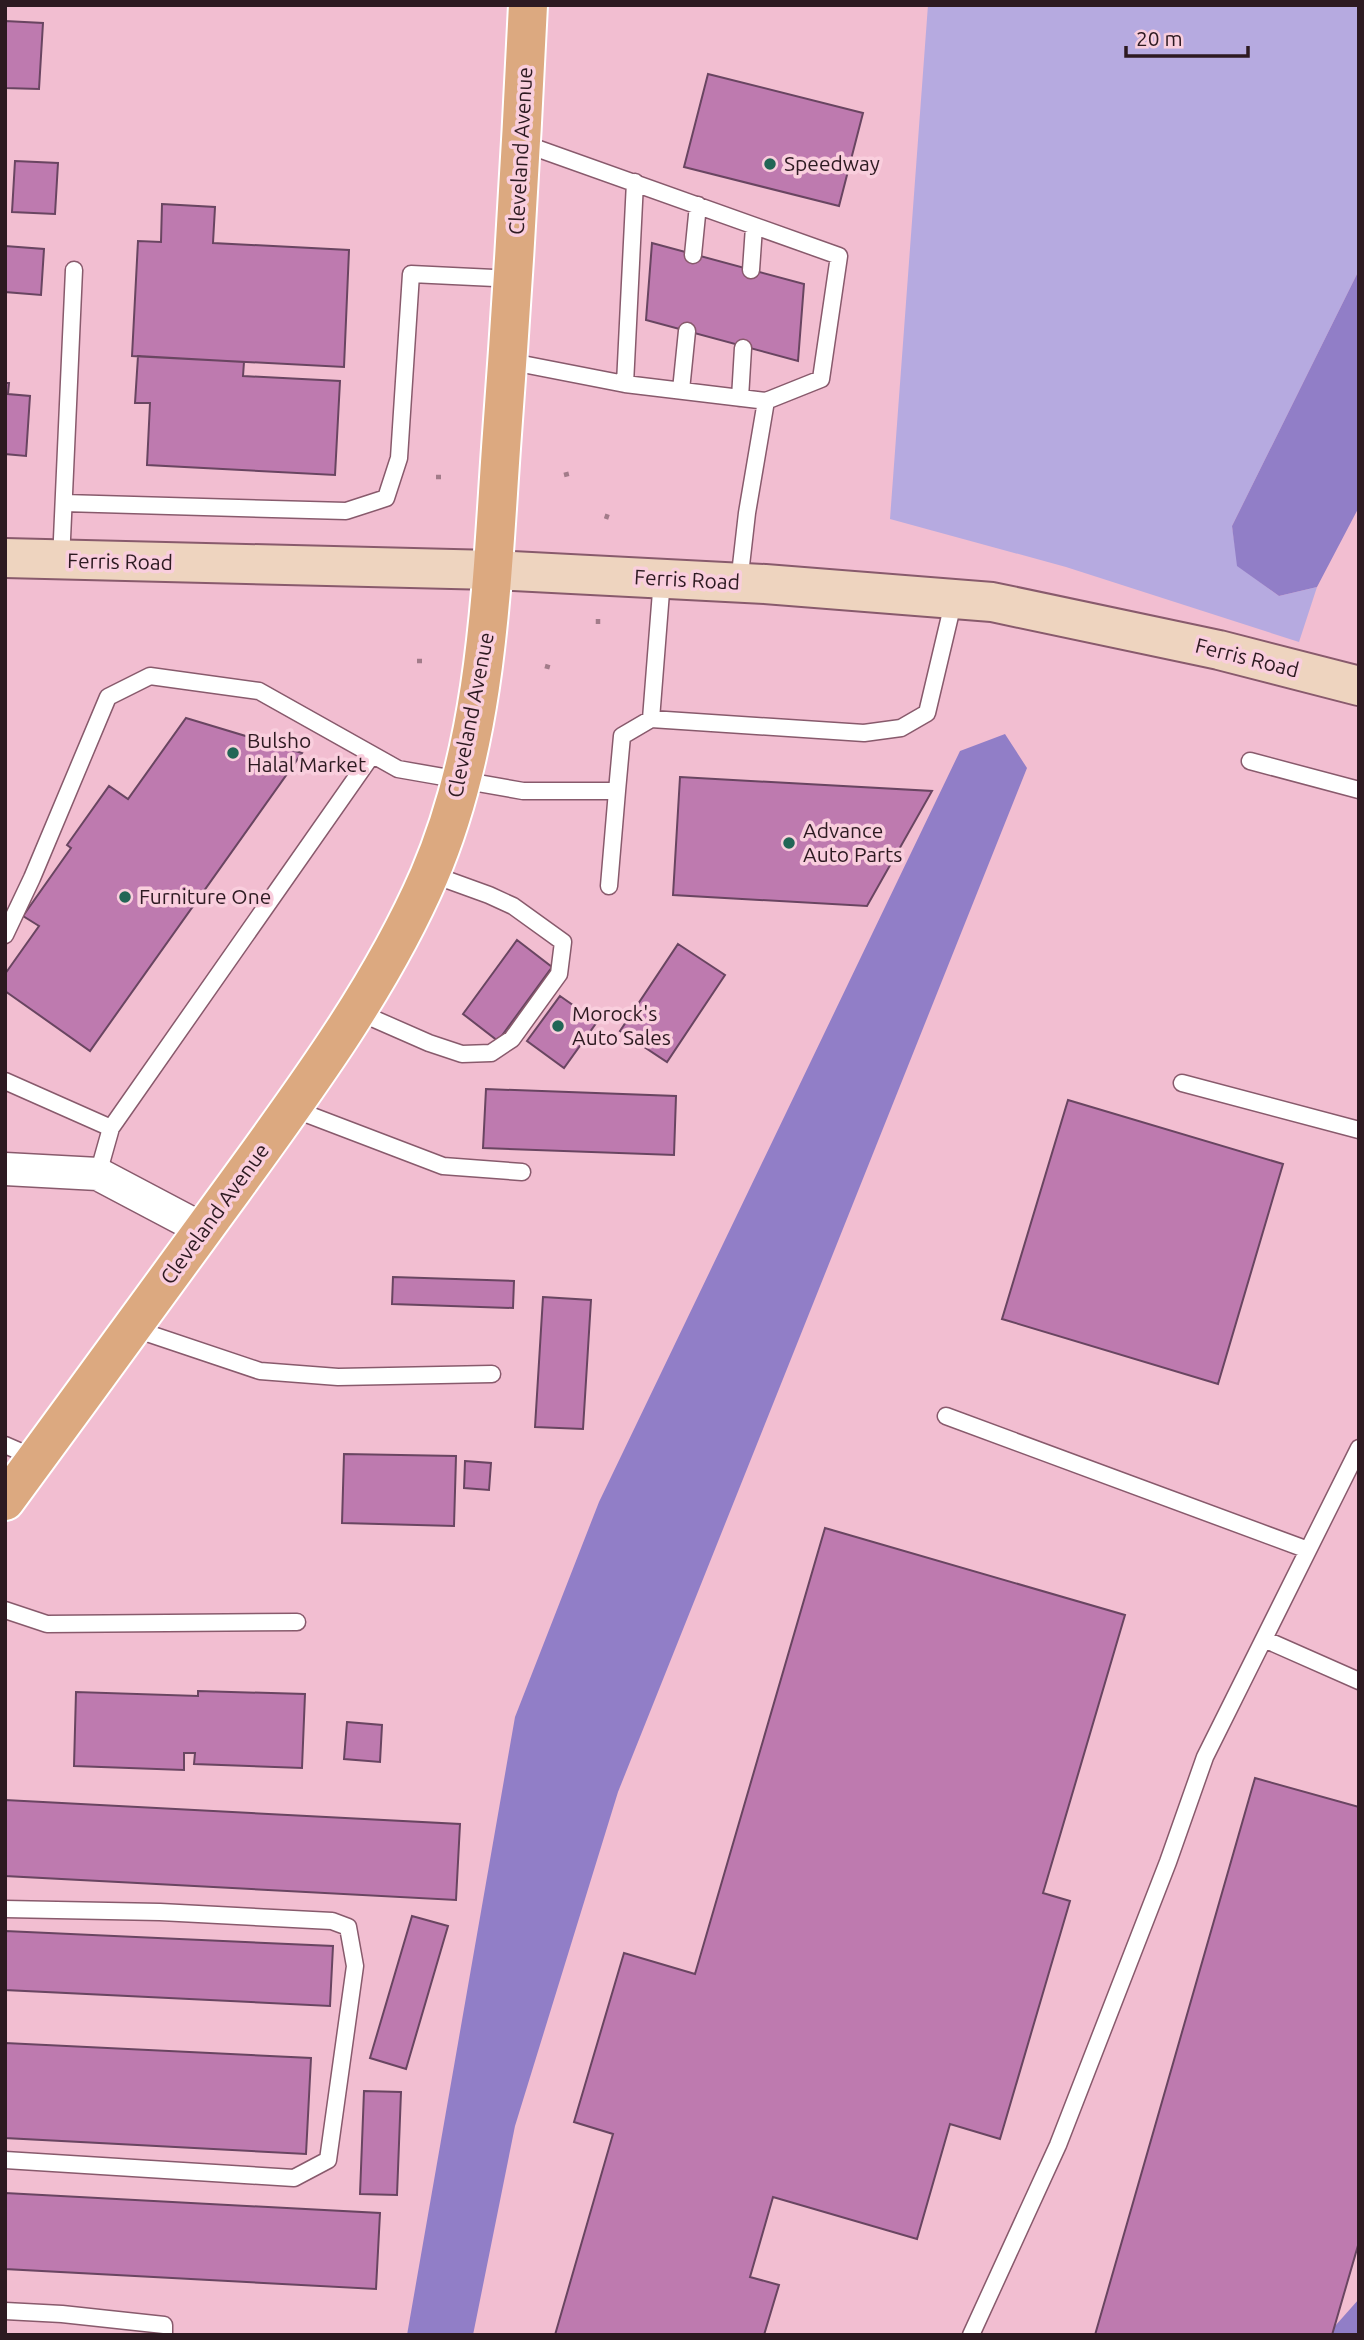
<svg xmlns="http://www.w3.org/2000/svg" width="1364" height="2340" viewBox="0 0 1364 2340" font-family="Ubuntu,sans-serif">
  <rect width="100%" height="100%" fill="#f2bed1"/>
  <!-- green -->
  <path fill="#b6aae0" d="M928,5H1359V270L1232,526L1238,566L1279,596L1317,587L1299,642L1066,567L890,519Z"/>
  <!-- forest -->
  <path fill="#917ec7" d="M1359,270V507L1317,587L1279,596L1237,566L1232,526Z
    M1005,734L1027,768L618,1792L515,2126L473,2335H407L515,1717L599,1502L960,751Z
    M1359,2299V2335H1332L1335,2326Z"/>
  <!-- building -->
  <path fill="#be7aaf" stroke="#694561" stroke-width="2" d="M5,21L43,23L39,89L5,88Z
    M708,74L863,113L839,206L684,167Z
    M15,161L58,163L55,214L12,212Z
    M162,204L215,207L213,243L349,250L344,367L132,356L138,241L161,242Z
    M652,243L804,284L798,361L646,320Z
    M5,246L44,249L41,295L5,292Z
    M138,356L244,362L243,376L340,381L335,475L147,465L150,403H135Z
    M5,383H9L8,394L30,396L26,456L5,454Z
    M186,718L302,753L90,1051L5,991V974L39,926L23,916L71,848L67,845L109,786L128,799Z
    M680,777L932,791L867,906L673,895Z
    M517,940L552,967L498,1041L463,1014Z
    M678,944L725,975L667,1062L620,1031Z
    M560,996L597,1022L564,1068L527,1041Z
    M486,1089L676,1096L674,1155L483,1148Z
    M1068,1100L1283,1164L1218,1384L1002,1319Z
    M393,1277L514,1281L513,1308L392,1304Z
    M543,1297L591,1300L583,1429L535,1427Z
    M344,1454L456,1456L454,1526L342,1523Z
    M465,1461L491,1463L489,1490L464,1488Z
    M825,1528L1125,1615L1043,1893L1070,1901L1000,2139L950,2124L917,2239L773,2197L750,2277L779,2285L764,2335H555L613,2134L574,2122L624,1953L695,1974Z
    M198,1691L305,1694L302,1768L194,1764L195,1753H184V1770L74,1766L76,1692L198,1696Z
    M347,1722L382,1725L380,1762L344,1759Z
    M1255,1778L1359,1807V2242L1332,2335H1095Z
    M5,1800L460,1824L456,1900L5,1876Z
    M412,1916L448,1926L406,2069L370,2058Z
    M5,1931L333,1946L330,2006L5,1990Z
    M5,2043L311,2058L306,2154L5,2138Z
    M364,2091L401,2092L397,2195L360,2194Z
    M5,2193L380,2213L376,2289L5,2269Z"/>
  <g fill="none" stroke-linecap="round" stroke-linejoin="round">
    <defs>
      <path id="lane" d="M522,143L839,256L821,379L766,401L747,513L739,583
        M693,255L698,205
        M751,270L754,227
        M507,361L625,384L766,401
        M625,384L635,182
        M681,390L687,331
        M740,398L743,348
        M64,503L346,511L386,498L399,458L411,274L513,279
        M61,561L74,270
        M651,719L662,579
        M1250,761L1359,790
        M609,886L617,791
        M5,935L32,878L108,697L150,676L259,691L398,769L523,791H617L622,736L651,719L864,733L901,728L927,713L954,599
        M356,1011L429,1043L462,1054L491,1053L512,1039L559,974L563,942L513,906L489,895L431,874
        M5,1081L111,1128L98,1174
        M1182,1083L1359,1130
        M291,1108L443,1166L522,1172
        M111,1128L372,755
        M132,1328L260,1371L338,1377L492,1374
        M946,1416L1308,1550
        M5,1445L35,1458
        M5,1610L47,1624L297,1622
        M1264,1639L1359,1681
        M5,1909L160,1912L332,1921L348,1927L355,1966L328,2160L294,2178L5,2160
        M5,2311L62,2314L164,2325V2335
        M971,2335L1058,2145L1168,1862L1205,1757L1359,1448"/>
      <path id="street" d="M5,1169L98,1174L204,1230"/>
      <path id="secondary" d="M5,558L493,570L765,584L992,602L1219,650L1359,686"/>
      <path id="primary" d="M5,1501C81,1397 158,1293 233,1189C304,1091 381,987 429,876C487,741 491,592 501,448C512,301 521,153 528,5"/>
    </defs>
    <!-- lane casing -->
    <use href="#lane" stroke="#885a6c" stroke-width="19"/>
    <!-- street casing -->
    <use href="#street" stroke="#885a6c" stroke-width="35"/>
    <!-- secondary casing -->
    <use href="#secondary" stroke="#885a6c" stroke-width="42"/>
    <!-- primary casing -->
    <use href="#primary" stroke="#fff" stroke-width="42"/>
    <!-- path -->
    <path stroke="#a37c8a" stroke-width="4.5" stroke-dasharray="5 5" stroke-linecap="butt" d="M564,475L572,473
      M436,477H443
      M606,519L608,513
      M598,619V627
      M417,661H424
      M545,666L552,668"/>
    <!-- lane -->
    <use href="#lane" stroke="#fff" stroke-width="16"/>
    <!-- street -->
    <use href="#street" stroke="#fff" stroke-width="32"/>
    <!-- secondary -->
    <use href="#secondary" stroke="#eed4bf" stroke-width="38"/>
    <!-- primary -->
    <use href="#primary" stroke="#dca980" stroke-width="38"/>
  </g>
  <!-- markers -->
  <g fill="#226656" stroke="#f9cedd" stroke-width="2.5">
    <circle cx="770" cy="164" r="7"/>
    <circle cx="233" cy="753" r="7"/>
    <circle cx="789" cy="843" r="7"/>
    <circle cx="125" cy="897" r="7"/>
    <circle cx="558" cy="1026" r="7"/>
  </g>
  <g text-anchor="middle" stroke-width="7" stroke-linejoin="round" paint-order="stroke">
    <!-- street labels -->
    <g font-size="21" fill="#2d1a21" stroke="#f9cedd">
      <text transform="translate(521 151) rotate(-87)" y="7">Cleveland Avenue</text>
      <text transform="translate(120 562) rotate(1)" y="7">Ferris Road</text>
      <text transform="translate(687 580) rotate(3)" y="7">Ferris Road</text>
      <text transform="translate(1247 658) rotate(14)" y="7">Ferris Road</text>
      <text transform="translate(471 715) rotate(-79)" y="7">Cleveland Avenue</text>
      <text transform="translate(215 1214) rotate(-54)" y="7">Cleveland Avenue</text>
    </g>
    <!-- poi labels -->
    <g font-size="21" fill="#2d1a21" stroke="#f9cedd" text-anchor="start">
      <text x="784" y="171">Speedway</text>
      <text x="247" y="748">Bulsho<tspan x="247" dy="24">Halal Market</tspan></text>
      <text x="803" y="838">Advance<tspan x="803" dy="24">Auto Parts</tspan></text>
      <text x="139" y="904">Furniture One</text>
      <text x="572" y="1021">Morock's<tspan x="572" dy="24">Auto Sales</tspan></text>
    </g>
  </g>
  <!-- border -->
  <rect width="1364" height="2340" fill="none" stroke="#2d1a21" stroke-width="14"/>
  <!-- scale -->
  <path d="M1126 46v10h122v-10" fill="none" stroke="#2d1a21" stroke-width="3.5"/>
  <text x="1136" y="46" font-size="21" fill="#2d1a21" stroke="#f9cedd" stroke-width="5" paint-order="stroke">20 m</text>
</svg>
